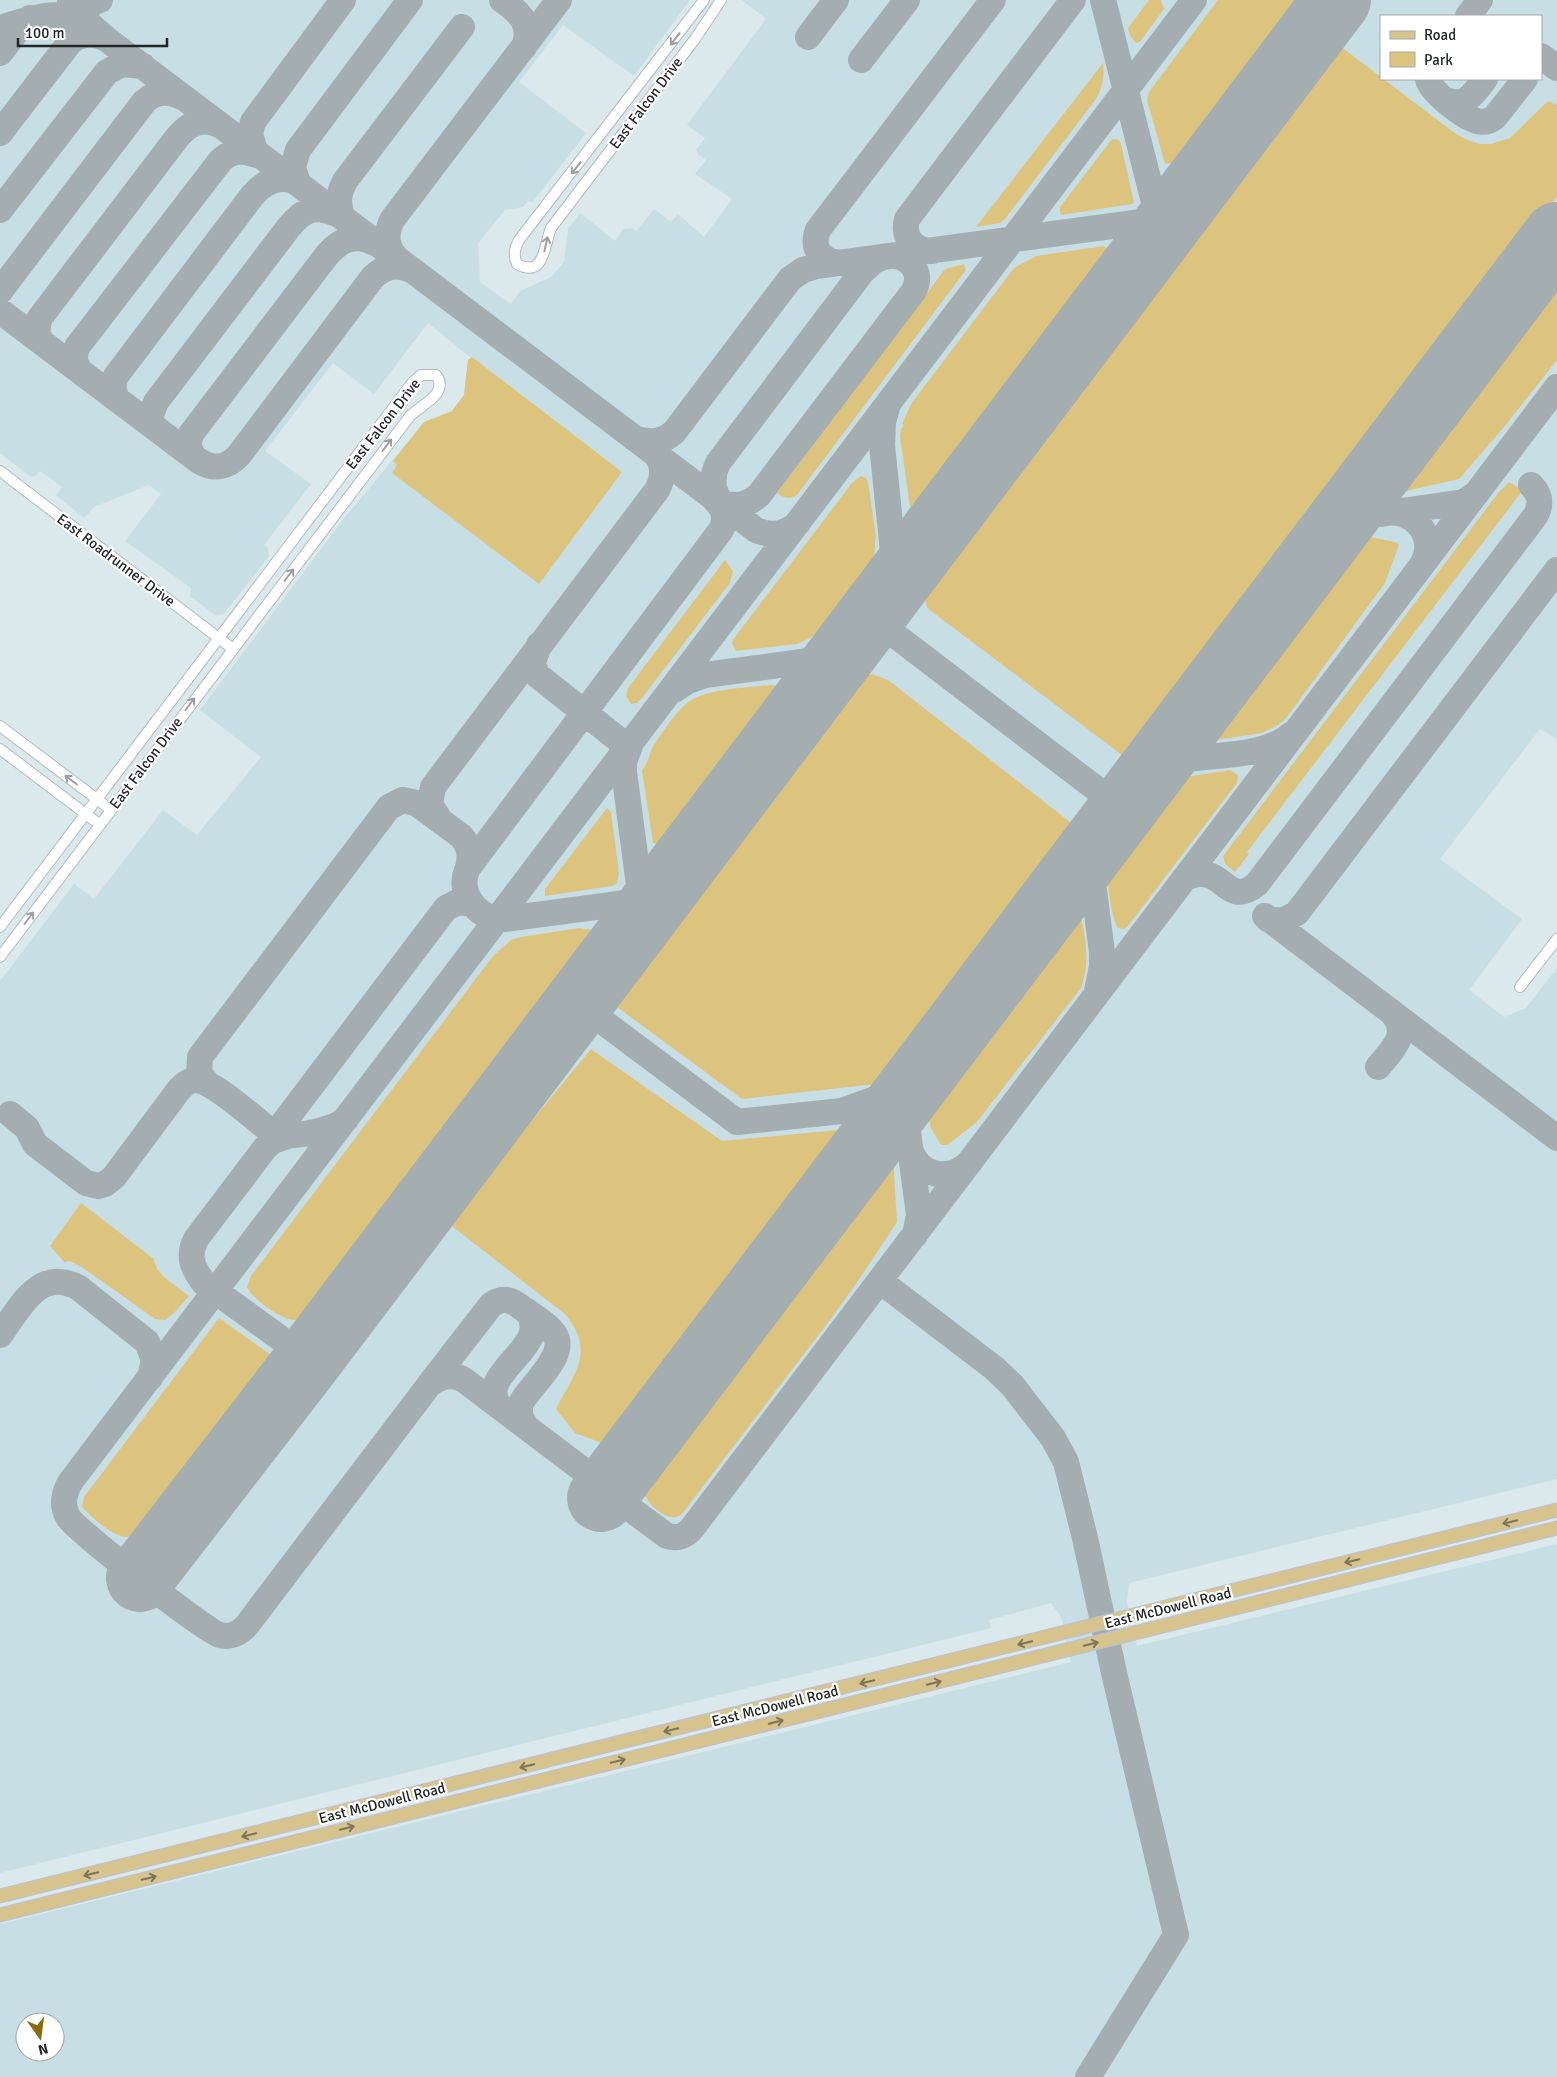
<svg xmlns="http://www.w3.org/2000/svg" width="1557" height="2077" viewBox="0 0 1557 2077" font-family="Signika,sans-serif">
  <rect width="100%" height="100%" fill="#dbe8ec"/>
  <!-- built -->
  <path fill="#c8dee5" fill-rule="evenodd" d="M0,0H690L634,76L563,25L519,82L586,133L532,203L528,201L523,207L505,210L478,243L480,282L511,304L520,291L551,277L564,262L568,229L580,213L615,241L623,229L631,228L636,231L654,209L671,222L678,214L704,237L732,199L695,174L706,160L699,155L696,150L705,138L687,125L766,19L742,0H1557V739L1540,729L1440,859L1522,919L1469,990L1504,1017L1526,1008L1557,968V1479L1129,1583L1127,1601L1137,1646L1557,1544V2077H0V1924L1071,1662L1061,1617L1051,1603L989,1620L991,1628L0,1873V981L74,884L94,899L163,810L197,835L261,757L200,710L342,521L424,422L452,411L464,395L468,360L471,358L428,323L374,394L333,363L265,451L311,484L264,545L267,547L269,556L224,614L215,615L190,596L191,588L125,541L161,494L149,485L94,507L84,518L56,495L62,487L40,471L36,476L31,477L0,453ZM1381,16H1541V79H1381ZM25,2022H55V2052H25Z"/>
  <!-- green -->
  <path fill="#ddc47e" d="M1149,0H1161L1164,9L1140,42L1136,43L1130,36L1128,28Z
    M1218,0H1299L1176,162L1165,164L1147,100L1149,92Z
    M1340,46L1456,134L1470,141L1480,144H1491L1510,138L1548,101L1557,105V197L1137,750L1122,755L927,608L925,598L927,588Z
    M1103,63C1105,77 1102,92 1093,103L1005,219L1000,223L976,227Z
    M1112,139L1119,140L1121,144L1134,203L1132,204L1062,215L1060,212V207Z
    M1104,246L1109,252L918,505L910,507L900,437L901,429L904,425L902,424L911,404L1014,268L1036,256Z
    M964,264L966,270L797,495C791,500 783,498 777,493L945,269Z
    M1557,276V360L1505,426L1459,479L1393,494Z
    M472,357L622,472L539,584L392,473L397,465L393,461L424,422L452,411L464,395L468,360Z
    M861,476L866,478L868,482L876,536L874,556L864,574L826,625L810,638L797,644L736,651L732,643L735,637L852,483Z
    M1509,482L1523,490L1247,852L1249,854L1235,872L1225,864L1223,856L1499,492Z
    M1370,537L1395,542L1399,545L1385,583L1287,717L1278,725L1262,733L1217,740L1213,739L1211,735L1213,731L1355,543L1362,539Z
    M725,560L733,571L730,583L642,698L637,703L631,704L626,696L628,688Z
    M872,674L888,680L1070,822L1072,831L1067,844L982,952L885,1083L742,1099L617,1007L858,677Z
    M770,685H775V692L663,842L660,845L653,843L642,770C649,763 649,751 655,743C665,729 674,714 687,703C706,688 746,688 770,685Z
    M1230,770L1238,775L1237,783L1128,926L1124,929L1118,928C1112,920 1105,877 1109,867L1178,778Z
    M607,808L611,812L619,873L617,883L612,886L545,896V889Z
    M1075,914L1081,917C1086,940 1090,965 1081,988L976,1123L947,1145H941L931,1128L926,1108Z
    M579,928L593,930L592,934L302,1316L296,1320C283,1321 252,1299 247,1287L251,1276L493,956L511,940L521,937Z
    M591,1049L722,1141L849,1129L628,1424L602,1443L575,1433L556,1409C575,1372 596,1352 565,1314L448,1223Z
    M891,1155L893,1156L897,1222L858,1281L830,1320L685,1510C683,1513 680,1516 676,1517C663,1520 637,1496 644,1481Z
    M81,1203L154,1259C155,1275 177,1286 189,1296L175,1312L165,1320L155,1319L82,1267L70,1261L64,1262L50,1246Z
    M219,1318L271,1355L137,1535C119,1545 94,1519 82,1507L84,1497Z"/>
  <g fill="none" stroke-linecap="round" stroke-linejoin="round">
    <!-- taxiway -->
    <path stroke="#a4aeb1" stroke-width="26" d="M70,0L79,15L105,38L756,530C771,537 786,534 798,523
      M502,0C519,12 533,24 524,47
      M1103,0L1157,214L1155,233L1148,249
      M1468,16L1480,0
      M91,27C82,16 86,4 100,0
      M0,28C32,19 61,5 90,27
      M808,37L836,0
      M0,53L21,26L30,18
      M1541,56L1557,68
      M861,60L907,0
      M1428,79C1430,91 1464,118 1477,121C1484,123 1490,121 1495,117L1525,79
      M1446,100C1465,109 1475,92 1485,79
      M0,133L70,42C81,33 92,33 105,38
      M255,151L250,134L253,122L343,0
      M298,184L293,167L298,150L410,0
      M0,210L107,72L122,64L143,66
      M343,218C337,204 338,194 345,181L462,27
      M933,251C914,251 902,238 907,219L1073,0
      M397,259C386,247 385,235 392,220L559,0
      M844,263C824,263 810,251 818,230L993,0
      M0,291L144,102C157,90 169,91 184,98
      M0,311L199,461C214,470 227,468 239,455L373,277C385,266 398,263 413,271
      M42,342L37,334L39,319L176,139C188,124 202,116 221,126
      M79,370L74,359L77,347L221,160C234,148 247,151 262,157
      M118,400C113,392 112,385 116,376L252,196C263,183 277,175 294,181
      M887,408L883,422L882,445L896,581L884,609L886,624L896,636L1103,794C1119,798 1128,793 1141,784
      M158,430L153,425L150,417L156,402L289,227C305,208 315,205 337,214
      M634,438C649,443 663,443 675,431L790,279L803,270L816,266L1149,221L1164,218L1185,199
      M194,457L188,446L191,434L327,255C341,239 356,233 375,243
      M716,500C731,508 746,507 759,495L913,292C923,275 913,259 895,256
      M725,506C712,494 710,479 718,463L862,272L874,261L883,257
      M1393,512C1420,515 1436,540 1422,565
      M1331,533L1338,526L1353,518L1457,503L1465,501L1477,493
      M539,645L533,663L537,675L619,740L624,752V766
      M674,690L688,681L705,675L816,660L841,654L860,636L869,632L879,631L896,636
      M630,746L624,762V772L643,915
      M1151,771C1164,766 1175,761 1188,759C1221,754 1265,757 1292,734
      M439,819L430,804L433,787L657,490C664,477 664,466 656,454
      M1102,836C1109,818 1111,812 1103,794
      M1089,853L1102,952V966L1097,991
      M1184,879C1190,876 1197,873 1203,874C1225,875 1230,906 1257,884L1536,515C1542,503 1540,494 1531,485
      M656,899L497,920C473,913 457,890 468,868L721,530C727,519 724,508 715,500
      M1265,916L1557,1138
      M1268,919L1283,921L1297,913L1557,570
      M578,1003L737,1122L842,1111L914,1085
      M1378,1067C1391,1051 1411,1034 1393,1014
      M208,1084L199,1073L200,1057L389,807L403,800L416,803L461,836C470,846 471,855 468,868
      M914,1085L907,1099L905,1109L919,1215L915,1235
      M10,1114L27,1128L35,1144L86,1183L99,1186L105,1184L114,1177L178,1091C183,1085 189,1079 197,1080C213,1082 257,1120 271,1132C288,1140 333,1131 346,1119
      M275,1134L446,908L458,902L472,904
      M288,1136L273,1141L265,1148L196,1239C187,1256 193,1269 204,1283L309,1359
      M910,1149C919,1176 949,1183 970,1162
      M880,1281L994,1368L1012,1385L1053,1438L1066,1462L1085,1538L1114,1673L1176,1935L1088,2077
      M0,1335C20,1308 39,1266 79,1288L147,1342L154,1360L150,1378
      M429,1385L491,1305C503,1296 512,1300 522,1308C533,1316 548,1324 555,1335C568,1356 528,1387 520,1405V1415L526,1427
      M501,1408C471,1374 555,1347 527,1311
      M608,1489L464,1380C452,1373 440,1376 429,1385L247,1625C240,1633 230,1638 220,1635C207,1632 74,1529 68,1517C61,1505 64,1492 71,1481L1194,0
      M606,1491L667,1536C678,1539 686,1536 693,1527L1557,387"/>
    <!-- runway -->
    <path stroke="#a4aeb1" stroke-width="68" d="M601,1498L1557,236
      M140,1578L309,1359L1337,0"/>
    <defs>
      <path id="minor" d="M704,0L519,240C514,249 513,256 517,264C545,279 544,245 551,228L695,39L721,0
        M0,471L233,649
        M0,726L110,809
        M0,749L99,824
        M0,927L412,383L421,375H436C450,393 421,405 410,416L0,957
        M1520,987L1557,939"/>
      <path id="major" d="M0,1896L1557,1510
        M0,1915L1557,1528"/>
    </defs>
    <!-- minor casing -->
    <use href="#minor" stroke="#afbbbf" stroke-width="12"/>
    <!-- major casing -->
    <use href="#major" stroke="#c1c2c3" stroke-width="15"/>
    <!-- minor -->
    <use href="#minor" stroke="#fff" stroke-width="10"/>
    <!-- major -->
    <use href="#major" stroke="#d6c48c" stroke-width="12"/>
  </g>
  <!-- one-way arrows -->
  <defs><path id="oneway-shaft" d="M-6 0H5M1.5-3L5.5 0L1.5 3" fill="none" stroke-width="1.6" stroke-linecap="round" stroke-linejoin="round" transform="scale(1.25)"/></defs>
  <g stroke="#9b9d9e">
    <use href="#oneway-shaft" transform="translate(675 39) rotate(128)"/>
    <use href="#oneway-shaft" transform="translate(576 168) rotate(128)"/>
    <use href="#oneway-shaft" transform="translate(546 244) rotate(-77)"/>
    <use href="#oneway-shaft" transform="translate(387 445) rotate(-53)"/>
    <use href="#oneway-shaft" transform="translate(289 575) rotate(-53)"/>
    <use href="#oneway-shaft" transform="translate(190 704) rotate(-53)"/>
    <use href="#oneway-shaft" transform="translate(71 780) rotate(-143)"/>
    <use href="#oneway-shaft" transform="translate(29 918) rotate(-53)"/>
  </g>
  <g stroke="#7c755a">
    <use href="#oneway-shaft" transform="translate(1510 1522) rotate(166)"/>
    <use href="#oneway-shaft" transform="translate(1352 1561) rotate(166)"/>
    <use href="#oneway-shaft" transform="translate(1025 1643) rotate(166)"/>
    <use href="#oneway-shaft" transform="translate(1091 1644) rotate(-14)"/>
    <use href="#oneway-shaft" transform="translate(867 1682) rotate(166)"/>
    <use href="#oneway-shaft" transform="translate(934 1683) rotate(-14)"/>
    <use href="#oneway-shaft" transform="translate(776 1722) rotate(-14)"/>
    <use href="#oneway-shaft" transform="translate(671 1730) rotate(166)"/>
    <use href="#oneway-shaft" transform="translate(618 1761) rotate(-14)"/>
    <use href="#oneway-shaft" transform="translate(527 1766) rotate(166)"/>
    <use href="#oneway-shaft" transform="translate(347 1828) rotate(-14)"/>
    <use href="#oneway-shaft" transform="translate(249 1835) rotate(166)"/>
    <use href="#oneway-shaft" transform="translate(91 1874) rotate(166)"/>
    <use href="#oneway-shaft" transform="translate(149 1878) rotate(-14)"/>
  </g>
  <g text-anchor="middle" stroke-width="4.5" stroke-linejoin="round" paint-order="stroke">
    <!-- street labels -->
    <g font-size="15" fill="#212627" stroke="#fff">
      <text transform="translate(646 103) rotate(-53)" y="5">East Falcon Drive</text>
      <text transform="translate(383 424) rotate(-52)" y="5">East Falcon Drive</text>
      <text transform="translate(116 560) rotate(37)" y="5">East Roadrunner Drive</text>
      <text transform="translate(146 763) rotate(-53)" y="5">East Falcon Drive</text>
      <text transform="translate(1168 1608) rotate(-14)" y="5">East McDowell Road</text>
      <text transform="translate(775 1706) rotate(-14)" y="5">East McDowell Road</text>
      <text transform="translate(382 1803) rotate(-14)" y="5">East McDowell Road</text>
    </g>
  </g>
  <!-- legend -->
  <rect x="1380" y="15" width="162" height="65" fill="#ffffff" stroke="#a6a8a9"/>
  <rect x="1390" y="31" width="25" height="8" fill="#d6c48c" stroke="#a6a8a9"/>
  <text x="1424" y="40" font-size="15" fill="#212627">Road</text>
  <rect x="1390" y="52" width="25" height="15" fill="#ddc47e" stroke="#a6a8a9"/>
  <text x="1424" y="65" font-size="15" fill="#212627">Park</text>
  <!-- north arrow -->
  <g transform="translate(40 2037) rotate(166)"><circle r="24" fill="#ffffff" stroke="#a6a8a9"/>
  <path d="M0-4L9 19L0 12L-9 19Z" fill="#876c09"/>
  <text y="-8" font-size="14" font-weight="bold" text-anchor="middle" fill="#212627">N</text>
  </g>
  <!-- scale -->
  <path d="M18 38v8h149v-8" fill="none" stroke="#212627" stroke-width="2.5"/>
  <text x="25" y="38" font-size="15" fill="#212627" stroke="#ffffff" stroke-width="4" paint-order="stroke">100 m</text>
</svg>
